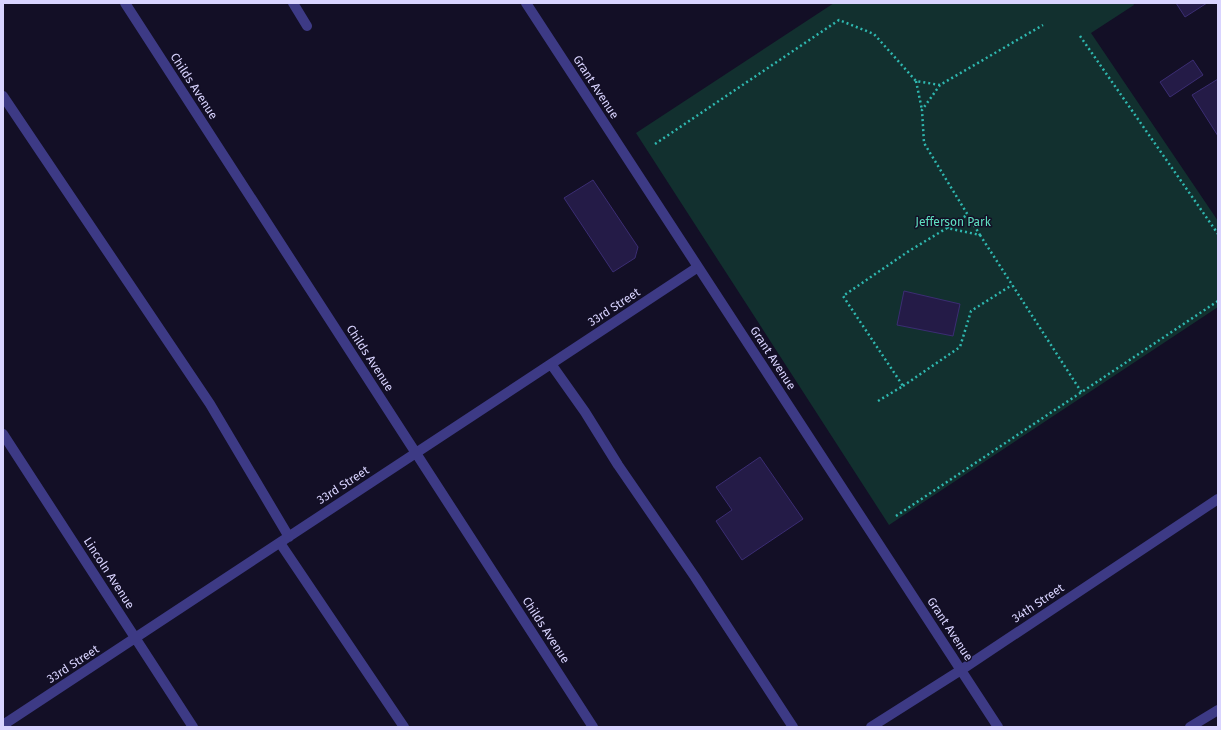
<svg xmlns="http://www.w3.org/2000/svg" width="1221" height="730" viewBox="0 0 1221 730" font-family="'Fira Sans',sans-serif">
  <rect width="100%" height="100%" fill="#130f26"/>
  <!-- green -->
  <path fill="#12302f" d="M834,3H1133L1134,5L1091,33L1218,221V307L889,525L636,133Z"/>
  <!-- building -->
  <path fill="#241b47" stroke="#3b2d73" d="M1176,3H1207L1185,17Z
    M1193,60L1203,75L1170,97L1160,82Z
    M1218,79V136L1192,95Z
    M593,180L638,247L635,258L613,272L564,198Z
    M904,291L960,304L953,336L897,325Z
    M760,457L803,519L742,560L716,521L732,510L716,487Z"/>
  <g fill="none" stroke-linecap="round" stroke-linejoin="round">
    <!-- path -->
    <path stroke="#2fb8b0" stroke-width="2.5" stroke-dasharray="2 3" stroke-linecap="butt" d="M1080,36L1218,234
      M916,81L922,110
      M655,144L839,20L874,34L916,81L940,85L1043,25
      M947,228L967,215
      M980,235L1082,393
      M903,386L960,347L971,311L1012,285
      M878,401L903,386L843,296L909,251L947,228L980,235L924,143L922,110L940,85
      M896,516L1218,301"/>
    <!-- minor -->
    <path stroke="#3d3a85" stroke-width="10" d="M125,3L593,727
      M293,3L307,26
      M526,3L998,727
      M3,96L210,404L289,537
      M551,364L585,412L618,465L695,577L793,727
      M3,434L193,727
      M280,543L404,727
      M3,725L698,267
      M871,727L961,670L1218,499
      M1190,727L1218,710"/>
  </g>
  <g text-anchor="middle" stroke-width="3" stroke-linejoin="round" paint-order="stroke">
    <!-- street labels -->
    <g font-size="12" fill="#d9d4ff" stroke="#130f26">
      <text transform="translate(194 86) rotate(57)" y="4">Childs Avenue</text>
      <text transform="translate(596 87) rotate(57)" y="4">Grant Avenue</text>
      <text transform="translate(614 307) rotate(-33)" y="4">33rd Street</text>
      <text transform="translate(370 358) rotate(57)" y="4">Childs Avenue</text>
      <text transform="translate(773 358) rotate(57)" y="4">Grant Avenue</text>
      <text transform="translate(343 485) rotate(-33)" y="4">33rd Street</text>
      <text transform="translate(109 573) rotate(57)" y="4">Lincoln Avenue</text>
      <text transform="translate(1038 603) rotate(-34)" y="4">34th Street</text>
      <text transform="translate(950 629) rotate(57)" y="4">Grant Avenue</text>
      <text transform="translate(546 630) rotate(57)" y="4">Childs Avenue</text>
      <text transform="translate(73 664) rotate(-33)" y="4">33rd Street</text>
    </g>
    <!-- park labels -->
    <g font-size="12" fill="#5fe0c0" stroke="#130f26">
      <text x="953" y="226">Jefferson Park</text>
    </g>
  </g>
  <!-- border -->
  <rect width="1221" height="730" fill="none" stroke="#d9d4ff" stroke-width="8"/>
</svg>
